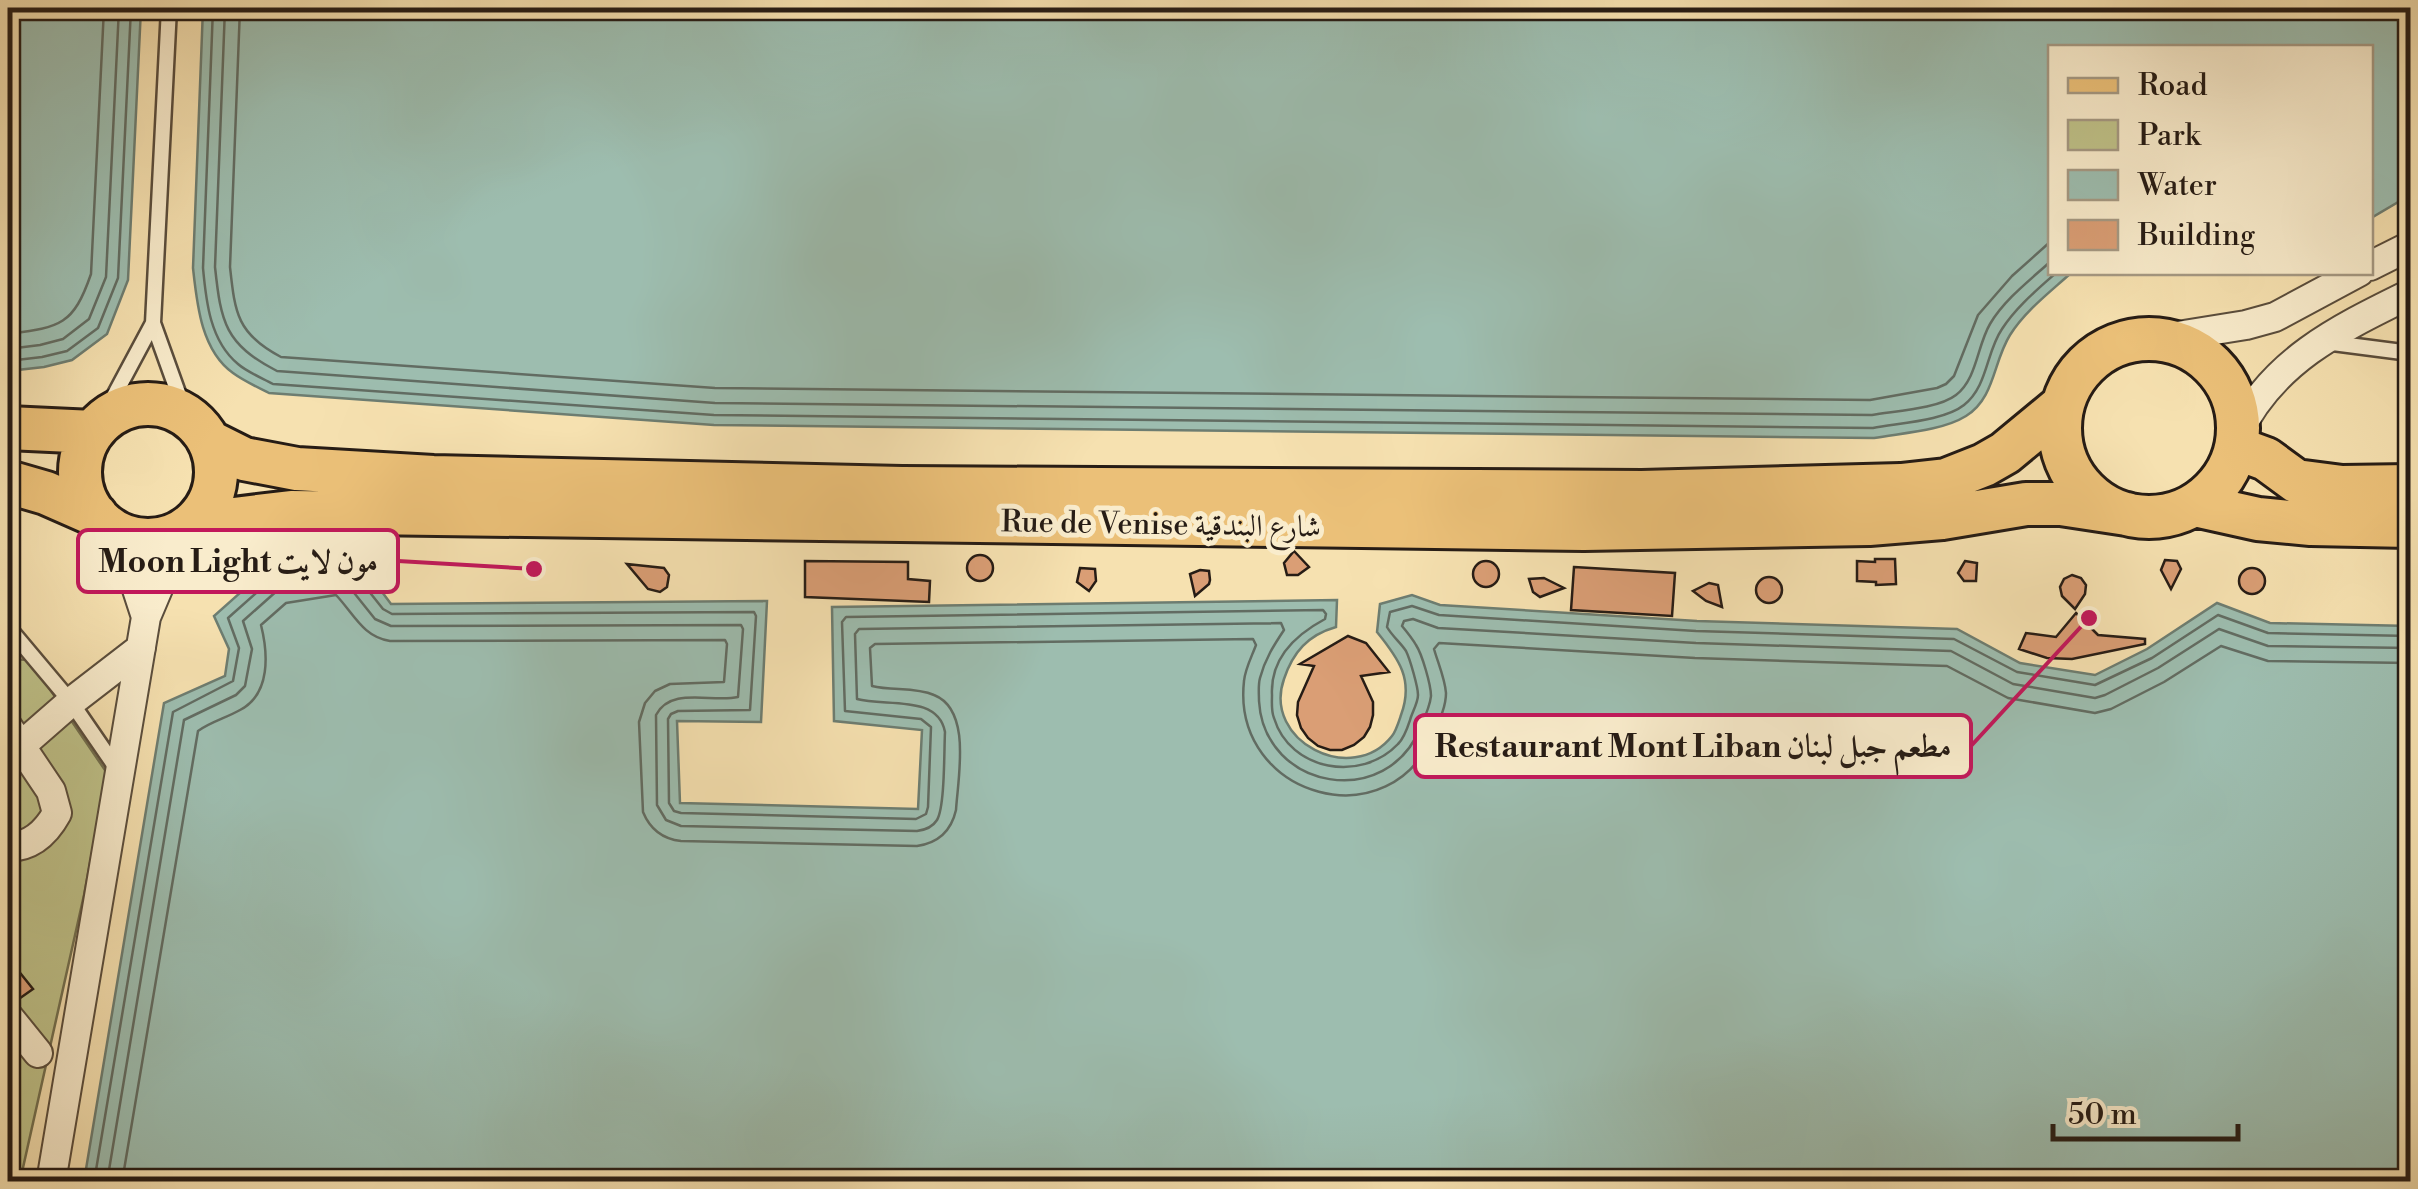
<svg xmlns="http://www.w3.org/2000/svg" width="2418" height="1189" viewBox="0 0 2418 1189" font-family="'Libre Bodoni',Amiri,serif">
  <rect width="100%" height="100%" fill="#f6e1b0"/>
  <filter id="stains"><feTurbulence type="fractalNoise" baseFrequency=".002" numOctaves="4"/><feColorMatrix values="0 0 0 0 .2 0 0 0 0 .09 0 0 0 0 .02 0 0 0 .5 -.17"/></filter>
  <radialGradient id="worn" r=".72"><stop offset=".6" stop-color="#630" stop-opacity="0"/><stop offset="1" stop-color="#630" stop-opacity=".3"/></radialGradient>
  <!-- green -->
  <path fill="#bfc289" stroke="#726f4f" stroke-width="2.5" d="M8,659L30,660L107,773L84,895L20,1181L8,1182Z"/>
  <!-- water -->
  <path fill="#9dbdaf" stroke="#6d7d71" stroke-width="2.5" d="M8,8H141L128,280L107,334L72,360L44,367L8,371Z
    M203,8H2410V195L2371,218L2370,48H2050V272L2076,273H2071C2050,292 2025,311 2010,335C1993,362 1995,398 1966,416C1942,431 1901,433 1874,438L714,425L269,393C257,387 244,381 233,373C201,350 197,304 193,268Z
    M353,553L391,604L767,601L761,722L677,721L680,803L918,809L922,730L834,721L832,607L1337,600L1336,627C1308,635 1293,652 1284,679C1262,741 1352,787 1392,736C1396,731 1399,721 1401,715C1414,680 1399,659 1377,632L1380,604L1412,595L1440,605L1697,621L1957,629L2020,663L2095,675L2147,649L2217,603L2270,623L2410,626V1181H84L164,703L225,676L229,649L214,616L268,568Z"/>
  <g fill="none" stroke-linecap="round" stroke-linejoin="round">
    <!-- shore -->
    <path stroke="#626c62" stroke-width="2.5" d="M213,8L203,268C206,301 210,341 238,364C247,372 262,378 273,384L714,415L1873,428C1898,423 1944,421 1964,405C1988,386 1986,352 2002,329C2016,307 2038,289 2057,272
      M225,8L215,267C221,323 225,344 277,371L715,403L1872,415C1894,411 1938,409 1956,395C1977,379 1977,346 1990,324C2004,300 2030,280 2050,262
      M240,8L230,267C235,313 237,334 281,357L715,388L1870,400L1937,388L1946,384L1954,376L1978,315L2012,276L2050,242
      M8,334C60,327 73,326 91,274L104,8
      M8,349L40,345L63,339L89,319L106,277L119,8
      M8,361L42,357L67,351L98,328L118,278L131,8
      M94,1182L173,712L233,681L239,648L228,618L273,578L348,565L383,609L392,614L754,612L756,616L750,710L678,711L671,714L668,719L669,803L674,811L681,813L916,819L926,814L928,807L931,727L921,719L845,711L842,622L846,617L1323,610L1326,614L1325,619C1295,635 1270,658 1272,695C1272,702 1271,711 1274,718C1290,771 1361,783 1398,744C1405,737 1408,726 1411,717C1413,711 1418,702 1418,695C1418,687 1410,659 1406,651C1401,643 1392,636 1387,627L1390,612L1412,606L1439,615L1696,631L1954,639L2017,672L2095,685L2152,658L2218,615L2268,633L2410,636
      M107,1182L184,720L236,695L245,686L252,649L243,621L279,589L343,579L375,619L391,626L741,625L743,629L738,697C712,703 671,686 656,715L657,805L666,820L681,826L917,831C925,830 932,828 937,820C945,807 944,750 945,732C938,694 885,707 857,699L855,634L859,629L1281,623L1284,630C1274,645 1265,659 1260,678C1258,685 1259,693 1259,701C1264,790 1388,812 1421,726C1425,717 1430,706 1431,696C1431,685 1422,654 1416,645C1412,638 1407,632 1402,626L1404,621L1413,619L1438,628L1696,643L1951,651L2013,684L2095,698L2105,695L2158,668L2219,629L2268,646L2410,648
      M122,1182L198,731C210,722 226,718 240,710C271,694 268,653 261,625L286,603L336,595C354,614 363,637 390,641L725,640L727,644L724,682L670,684L655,691L645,703L639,722L643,812C650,829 662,839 681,841L917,846C938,843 951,832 956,810C958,777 972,710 934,695C915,687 892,691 872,686L870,648L875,644L1253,639L1256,645C1252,656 1245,669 1244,681C1231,798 1393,843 1435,730C1440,719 1446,706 1446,693C1445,679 1438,663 1434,649L1439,643L1695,658L1947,666L2008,698L2095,713L2111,709L2164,682L2221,646L2268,661L2410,663"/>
  </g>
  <!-- building -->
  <path fill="#da9e75" stroke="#261c15" stroke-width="2.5" d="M1294,551L1309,567L1298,575H1287L1284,563Z
    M967 568a13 13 0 1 1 26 0a13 13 0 1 1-26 0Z
    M1875,559H1895L1896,584L1876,585V582L1857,581V561L1875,562Z
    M2165,560L2177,561L2181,569L2171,589L2161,570Z
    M1473 574a13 13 0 1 1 26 0a13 13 0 1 1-26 0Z
    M805,561L908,562V579L930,581L929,602L805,597Z
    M1965,561L1977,563L1976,581H1964L1958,573Z
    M627,564L664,568L669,575L667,587L660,592L648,589Z
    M1574,567L1675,573L1672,616L1571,610Z
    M2239 581a13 13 0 1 1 26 0a13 13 0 1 1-26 0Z
    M1080,568L1095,569L1096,581L1089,591L1077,582Z
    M1200,570L1209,571L1210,580L1209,584L1195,596L1190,574Z
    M2072,575L2081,578L2086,585L2085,594L2075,609L2062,596L2060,587L2064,579Z
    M1756 590a13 13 0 1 1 26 0a13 13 0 1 1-26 0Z
    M1544,578L1564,588L1540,597L1533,592L1529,579Z
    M1709,583L1718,585L1722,607L1706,601L1693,591Z
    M2076,613L2098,635L2145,639V644L2072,659L2047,658L2019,649L2026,633L2056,637Z
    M1348,636L1366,643L1389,672L1361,676L1373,702V715L1370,727L1364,737L1354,745L1342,750H1330L1318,746L1308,738L1301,728L1297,715L1298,702L1314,666L1300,664Z
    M21,974L33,989L16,1001L8,999V984Z"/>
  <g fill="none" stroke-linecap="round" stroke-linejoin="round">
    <defs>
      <path id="lane" d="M169,8L153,323L186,415
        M2325,342L2410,353
        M99,424L153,323
        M8,627L71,702L117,769"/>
      <path id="street" d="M2370,266L2410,246
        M2159,339L2246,325L2275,317L2359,272
        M2238,433C2273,360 2341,328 2410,294
        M101,520L130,568L146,617
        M8,727L51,791L57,813C46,833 31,847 8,847
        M8,757L71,702L141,648
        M8,1016L38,1053
        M51,1182L146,617L182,532"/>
      <path id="primary" d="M2060 428a89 89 0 1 1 178 0a89 89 0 1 1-178 0Z
        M80 472a68 68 0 1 1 136 0a68 68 0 1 1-136 0Z
        M8,428L93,432
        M210,442L244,459L297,469L433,477L902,488L1642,492L1901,485L1946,480L1984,465L2005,453L2063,405
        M2236,448L2266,459L2296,481L2342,487L2410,486
        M8,482L46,493L96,515
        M2195,505L2258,519L2311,524L2410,526
        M193,524L291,512L1584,529L1869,524L1942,518L2026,504H2061L2127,514"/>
    </defs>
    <!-- lane casing -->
    <use href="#lane" stroke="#5a4d3c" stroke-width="19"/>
    <!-- street casing -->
    <use href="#street" stroke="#5a4d3c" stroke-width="32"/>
    <!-- primary casing -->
    <use href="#primary" stroke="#261c15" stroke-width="48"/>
    <!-- lane -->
    <use href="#lane" stroke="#f9eccc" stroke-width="14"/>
    <!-- street -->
    <use href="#street" stroke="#f9eccc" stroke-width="28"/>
    <!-- primary -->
    <use href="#primary" stroke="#ebc078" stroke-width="42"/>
  </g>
  <g text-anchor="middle" stroke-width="10" stroke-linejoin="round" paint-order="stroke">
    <!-- street labels -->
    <g font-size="30" fill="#261c15" stroke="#f9eccc">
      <text transform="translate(1161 524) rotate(1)" y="10">Rue de Venise شارع البندقية</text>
    </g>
  </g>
  <!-- callouts -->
  <path fill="none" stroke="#c2185b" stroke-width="4" d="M534 569L398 561M2089 618L1971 746"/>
  <g fill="#c2185b" stroke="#f9eccc" stroke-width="4">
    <circle cx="534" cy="569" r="10"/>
    <circle cx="2089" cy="618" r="10"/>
  </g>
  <g fill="#f9eccc" stroke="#c2185b" stroke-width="4">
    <rect x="78" y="530" width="320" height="62" rx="10"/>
    <rect x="1415" y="715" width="556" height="62" rx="10"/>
  </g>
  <g font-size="32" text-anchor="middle" font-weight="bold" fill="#261c15">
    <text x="238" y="572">Moon Light مون لايت</text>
    <text x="1693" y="757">Restaurant Mont Liban مطعم جبل لبنان</text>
  </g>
  <!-- margin -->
  <rect width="2418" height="1189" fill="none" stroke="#f6e1b0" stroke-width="40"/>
  <rect x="10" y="10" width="2398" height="1169" fill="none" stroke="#261c15" stroke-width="5"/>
  <rect x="20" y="20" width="2378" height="1149" fill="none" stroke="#261c15" stroke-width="2.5"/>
  <!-- legend -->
  <rect x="2048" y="45" width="325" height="230" fill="#f9eccc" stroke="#a59983" stroke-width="2.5"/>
  <rect x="2068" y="78" width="50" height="15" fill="#ebc078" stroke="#a59983" stroke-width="2.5"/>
  <text x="2138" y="95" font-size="30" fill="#261c15">Road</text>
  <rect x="2068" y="120" width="50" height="30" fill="#bfc289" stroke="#a59983" stroke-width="2.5"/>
  <text x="2138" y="145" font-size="30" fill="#261c15">Park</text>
  <rect x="2068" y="170" width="50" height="30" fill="#9dbdaf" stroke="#a59983" stroke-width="2.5"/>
  <text x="2138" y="195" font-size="30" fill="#261c15">Water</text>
  <rect x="2068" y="220" width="50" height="30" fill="#da9e75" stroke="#a59983" stroke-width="2.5"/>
  <text x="2138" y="245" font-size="30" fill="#261c15">Building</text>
  <!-- scale -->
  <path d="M2053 1124v15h185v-15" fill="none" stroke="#261c15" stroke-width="5"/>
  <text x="2068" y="1124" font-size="30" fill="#261c15" stroke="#f9eccc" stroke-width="8" paint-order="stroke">50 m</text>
  <rect width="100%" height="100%" filter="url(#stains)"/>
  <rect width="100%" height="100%" fill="url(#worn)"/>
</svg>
